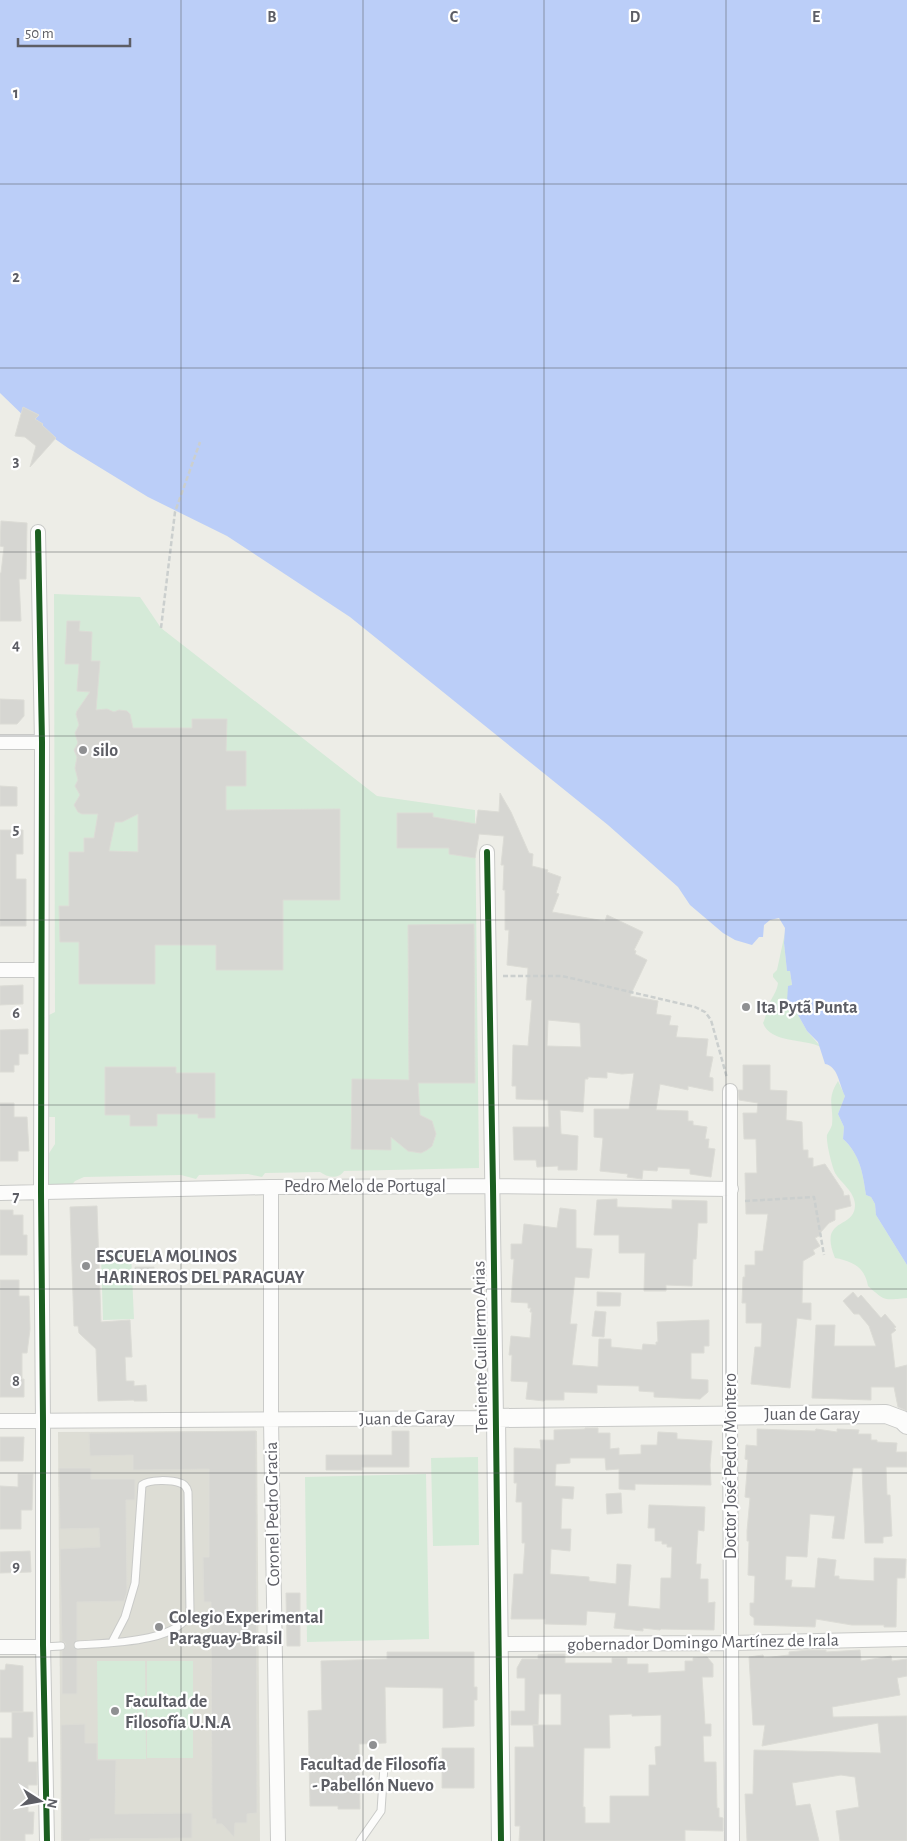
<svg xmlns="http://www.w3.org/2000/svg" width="907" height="1841" viewBox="0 0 907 1841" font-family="'Alegreya Sans',sans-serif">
  <rect width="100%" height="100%" fill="#edede7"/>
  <!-- education -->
  <path fill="#ddddd5" d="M257,1431L260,1841H61L58,1432Z"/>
  <!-- green -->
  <path fill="#d5ead8" d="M54,594L140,597L161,628L377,796L475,810L479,1168L344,1171C338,1180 327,1177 320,1172L265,1173L262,1177L248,1174L199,1175L196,1179L181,1175L84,1177L75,1181L70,1187L52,1190L48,1185L44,1161L55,1144V1117H48L45,1017L55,1012Z
    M786,928L784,943L787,971H790L792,986L787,1002L797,1013L807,1031L821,1047C804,1038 771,1044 763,1023C766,1017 766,1012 768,1007C771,998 777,992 778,983L773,977V974L777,970Z
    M838,1081L845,1096L838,1114L844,1127L843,1139C860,1154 863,1174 866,1195L871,1197L875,1204L876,1215L907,1265V1298C884,1300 886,1302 868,1286C865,1267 852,1261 835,1258C818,1216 855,1230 855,1205C855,1192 841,1183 835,1173C832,1166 826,1143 827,1135C828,1132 831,1129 832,1125C834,1106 826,1100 838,1081Z
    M131,1253L134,1319L103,1320L101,1254Z
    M478,1457L479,1545L433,1546L431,1458Z
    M426,1474L429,1639L307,1642L305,1477Z
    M97,1661H145L146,1759H98Z
    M147,1661H193V1758H147Z"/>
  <!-- water -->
  <path fill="#bbcef8" d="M0,0H907V1265L876,1215L875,1204L871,1197L866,1195C863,1174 860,1154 843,1139L844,1127L838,1114L845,1096C839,1084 838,1066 825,1064L818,1042L807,1031L797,1013L787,1002L788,986L792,985L790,971H787L784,943L785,928L779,918L770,920L764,925L763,937H759L752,945L735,940L723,933L690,905L678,887L608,825L350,617L227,536L148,497L68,448L28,420L0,393Z"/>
  <!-- building -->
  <path fill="#d6d6d2" stroke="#dcdcd6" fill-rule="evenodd" d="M23,407L39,415L35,419L43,424L42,425L56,438L30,467L36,446L25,437L15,436Z
    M1,521L27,523L26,579H19L21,621H0V573H1L4,547L0,546Z
    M67,621H80L79,631L92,632L91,661H100L96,710L107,709L114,712L119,710L127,711L130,714L133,728H192V719H227L226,751H246V786H226V810L340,809V900H283V970H216V945H155V984H79V942H60L59,906H69V852H84V838H94L98,814H82L78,812L74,805L80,795L75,786L78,780L75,768L77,757L74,750L78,743L75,733L79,725L76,714L77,711L90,692L77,691L79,664H65ZM138,814V852L109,851L115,822H122Z
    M0,699L24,700V716L17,724H0Z
    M0,786L17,787V806H0Z
    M500,793L511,812L529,853L533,854L532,866L548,870L547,872L561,877L556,893L559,894L552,912L605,921L607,915L643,932L634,950L636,951L635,954L647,960L630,996L658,1001L656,1014L671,1016L669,1025L678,1026L676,1037L708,1039L706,1056L713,1057L709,1077L713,1078V1091L688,1086V1090L660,1084L656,1110L688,1111V1121H693V1125L707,1127L705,1139H709L708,1148L715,1149L711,1177L690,1174V1169L658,1167L657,1171L643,1170L642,1179L627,1177L628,1174L600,1171L603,1138L594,1137V1109H629L634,1073L622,1074L607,1072V1078L588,1077V1079H585L583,1112L560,1110L561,1134L578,1136L577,1170H558V1166L537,1167L536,1160H514L513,1127H549L548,1100L516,1099V1086H512L513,1045L528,1046L532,1000H526L528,968L507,965L509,930H505V890H503L504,865H501L504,836L479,834L475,858L449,854V848H397V813H433V817L476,824L478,810L499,812ZM548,1020L580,1023L581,1047L547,1046Z
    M0,830H23V854H16V879H26V926H0Z
    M474,924L475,1083H418L420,1115L432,1121L436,1134L432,1146L427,1150L421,1153L408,1151L391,1137V1150L351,1149L352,1079L409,1080L408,925Z
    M23,985V1004L0,1005V986Z
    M28,1029V1054H19V1065H14V1072H0V1030Z
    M743,1065H770V1090L787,1091L786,1120L802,1122L803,1150H808V1158H813V1167L825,1164L843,1191L844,1196L849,1195L851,1206L835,1210V1220L829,1223L820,1233L821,1235L815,1238L820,1246L813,1250L815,1254L803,1261L802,1303H811V1320L797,1318L790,1388L751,1384L755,1347H761L762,1323H746V1303H742L743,1277H745V1265H755V1251H763L768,1214H746L745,1173H757L756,1139H744L743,1113H757L758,1103L739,1100L738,1090H743Z
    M105,1067H176V1073H215V1118H198V1114H157V1126H130V1115H105Z
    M0,1103H14V1117H27L29,1151H18V1161H0Z
    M617,1199V1207L672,1209V1200L707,1201V1223H698L696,1259H693L692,1286L666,1285V1291H644L645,1253H619V1235H594L597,1200Z
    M97,1206L101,1322L130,1320L132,1357H125L126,1381H134V1386L146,1385L147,1401H134V1400L98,1401L96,1349L79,1333L78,1326H74L70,1207Z
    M560,1208L576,1210V1248L592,1249L589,1278L575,1277L570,1324H577L572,1365L598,1367L599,1339H611V1347L642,1350L643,1344L656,1345V1342H658L657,1322L709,1320V1346H704V1353H691V1379L708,1380V1392L700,1399L654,1397V1392L639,1391V1386L597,1385V1393L564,1392V1400H545L544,1401L526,1399L528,1382L511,1381L512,1355H509L511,1336L530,1338L532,1312H530L531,1308H528V1303L511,1302L514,1259H511V1244H522L524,1224L557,1228Z
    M0,1210H13V1215H23V1235H27V1255H0Z
    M135,1267H154V1282H135Z
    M0,1280H19V1296H29L30,1329L27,1353H22V1379H24V1397H0Z
    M597,1292L621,1293L620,1306H597Z
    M853,1292L858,1298L861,1295L881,1318L885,1314L896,1327L894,1328L896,1330L891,1334L895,1368L907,1365V1411L898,1407L894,1387H871V1400L812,1398L816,1325H835L834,1346H876L869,1326L859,1314H854L843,1301Z
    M595,1311L606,1312L604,1337L592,1336Z
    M585,1428H598V1433H610V1449L619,1448V1455L641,1454V1445H657L658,1432L677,1433V1439L712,1441L710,1465L711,1485L635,1484V1490L619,1489V1469L606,1470L605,1458H570V1463L556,1464L555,1486L574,1487L573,1499L562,1498L561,1529H571L570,1551L551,1549L550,1574L589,1577V1581L616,1584L617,1564L631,1565L628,1606L660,1609L661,1578H671L672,1547H667V1544H662V1541H655V1528H648L649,1505L705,1507L704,1531L698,1530L696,1564H701L700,1579H708V1603L715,1602L714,1630L661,1629L660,1630L643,1628V1631L614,1628L616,1613L587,1611L586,1625L545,1624V1619H511L514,1574H523L525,1543H522V1502H516L517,1483H514V1448L541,1449L540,1440H554V1430L585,1429Z
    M757,1429L815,1431L816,1429L837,1432V1429L859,1430L858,1434H871V1440H877V1442L897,1443L896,1452H907V1467H886L887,1495H890L892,1536L883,1537V1543H865L862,1468H853L844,1539L832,1538L835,1516L810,1514L807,1557L786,1556L785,1580H792L791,1587L815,1588L818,1558L836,1560L834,1576H839V1579L874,1581V1558L906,1559L905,1578H897L896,1627H884V1625H852L816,1619L815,1627L754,1625V1618L750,1615V1603H754L755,1576L748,1575L749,1541H747V1531L750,1498L745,1497L748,1460L745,1459L746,1445L757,1446Z
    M256,1431L257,1813L247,1814V1823H235L234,1837L222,1824H216V1819H212L211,1602H204L203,1557H209V1469L133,1470V1455L90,1456L89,1433Z
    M392,1431H409V1467H362V1470H326V1455H392Z
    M0,1437H24L23,1461H0Z
    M59,1468H91V1479H135V1500H126L127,1592L124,1601L77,1602V1640L73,1645L77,1650V1694H62V1651L66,1646L65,1643L62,1641L60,1549L100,1547L99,1528L60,1529Z
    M18,1474H33L32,1510H21V1529H0V1486L18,1487Z
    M621,1493L622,1513L607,1514L606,1494Z
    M30,1551L31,1572L0,1573V1552Z
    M286,1593H300V1646H287Z
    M808,1650H826V1652L860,1650L861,1661L891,1656L892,1661L907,1659V1676L897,1678L900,1695L832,1707L833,1717L907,1716V1841H840L836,1811L859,1807L855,1777L841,1775L792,1783L796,1806L810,1804L819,1841H747L745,1794H753L754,1750L881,1753L878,1723L762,1746L765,1725H753L749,1657L763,1655L764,1658L789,1655V1652Z
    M387,1652H474V1687H477V1700H474V1726L443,1728V1688L385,1687L386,1743L359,1744L360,1809H338V1806H310L308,1711L322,1710L321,1661L387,1659Z
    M548,1654H565V1663H612V1658H627V1664H648V1673L685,1671V1661H693V1658L707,1657L713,1664V1677H702L705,1724H711V1736H703L704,1762H716L717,1808H719V1817L723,1818V1831L685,1830V1841H519L520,1826H515V1747H534L533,1725H561V1694H539L538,1725H511V1711H525V1678H517V1668L522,1659H538V1655ZM632,1714V1716L661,1715V1746L655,1747L656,1765H649V1796H610V1823H585V1807H583L584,1748H610L609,1715Z
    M6,1664L23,1666V1712H0V1670H5Z
    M12,1712H33V1737H28V1762H37V1785H28V1812H34L33,1834H25V1841H0V1738H12Z
    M85,1724V1743H97V1760H116L115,1814L192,1813V1838L90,1839V1841H62L61,1725Z
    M442,1748H474V1788H442Z"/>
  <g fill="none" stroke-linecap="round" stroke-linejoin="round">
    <defs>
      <path id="service" d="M78,1645C107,1643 181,1643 190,1611L188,1492C187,1488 185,1484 180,1483C172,1480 149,1479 142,1485L135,1583L125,1617L112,1642
        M43,1647L61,1646
        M360,1841L381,1811L384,1766"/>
      <path id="minor" d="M38,532L42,742L41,1192L43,1420V1645L47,1841
        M0,742H42
        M0,970H41
        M730,1091V1415L732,1841
        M271,1187V1420L278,1841
        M0,1193L271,1187L493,1186L731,1189
        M0,1421L496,1418L487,852
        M498,1644L731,1643L907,1639
        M0,1647H43"/>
      <path id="tertiary" d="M501,1841L496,1418L886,1414L902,1420L907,1425"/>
    </defs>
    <!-- service casing -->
    <use href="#service" stroke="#c9cac8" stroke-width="9"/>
    <!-- minor casing -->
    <use href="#minor" stroke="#c9cac8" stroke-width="16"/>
    <!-- tertiary casing -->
    <use href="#tertiary" stroke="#c9cac8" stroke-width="20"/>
    <!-- path -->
    <path stroke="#cbcfce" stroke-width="2.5" stroke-dasharray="5 2.5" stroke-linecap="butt" d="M161,628L175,512L200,442
      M503,976H562L695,1007L705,1012L711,1020L727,1078
      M745,1201L814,1197L824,1255"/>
    <!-- service -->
    <use href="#service" stroke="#fcfcfb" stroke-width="7"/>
    <!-- minor -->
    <use href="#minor" stroke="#fcfcfb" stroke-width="14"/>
    <!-- tertiary -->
    <use href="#tertiary" stroke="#fcfcfb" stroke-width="18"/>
    <defs>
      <path id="cycleway" d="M38,532L42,742L41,1192L43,1420V1645L47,1841
        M487,852L493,1186L501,1841"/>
    </defs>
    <!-- cycleway casing -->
    <use href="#cycleway" stroke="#fff" stroke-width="9"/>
    <!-- cycleway -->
    <use href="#cycleway" stroke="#1b5e20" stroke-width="6"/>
  </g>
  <!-- grid -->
  <path fill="none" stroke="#5d5e65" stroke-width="1" stroke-opacity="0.55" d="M181,0V1841M363,0V1841M544,0V1841M726,0V1841M0,184H907M0,368H907M0,552H907M0,736H907M0,920H907M0,1105H907M0,1289H907M0,1473H907M0,1657H907"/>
  <!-- markers -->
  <g fill="#8f9092" stroke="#fff" stroke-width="2">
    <circle cx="83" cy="750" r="5"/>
    <circle cx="746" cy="1007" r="5"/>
    <circle cx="86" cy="1266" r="5"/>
    <circle cx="159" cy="1627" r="5"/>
    <circle cx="115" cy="1711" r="5"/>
    <circle cx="373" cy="1745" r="5"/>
  </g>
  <g text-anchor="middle" stroke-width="4.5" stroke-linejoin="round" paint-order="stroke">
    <!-- poi labels -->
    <g font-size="18" font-weight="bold" fill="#5d5e65" stroke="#fff" text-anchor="start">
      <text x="93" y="756">silo</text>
      <text x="756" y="1013">Ita Pytã Punta</text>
      <text x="96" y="1262">ESCUELA MOLINOS<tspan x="96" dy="21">HARINEROS DEL PARAGUAY</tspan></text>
      <text x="169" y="1623">Colegio Experimental<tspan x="169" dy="21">Paraguay-Brasil</tspan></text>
      <text x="125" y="1707">Facultad de<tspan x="125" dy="21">Filosofía U.N.A</tspan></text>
      <text x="373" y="1770" text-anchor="middle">Facultad de Filosofía<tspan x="373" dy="21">- Pabellón Nuevo</tspan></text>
    </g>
    <!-- street labels -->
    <g font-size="18" fill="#5d5e65" stroke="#fff">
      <text x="365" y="1192">Pedro Melo de Portugal</text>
      <text transform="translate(480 1347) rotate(-91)" y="6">Teniente Guillermo Arias</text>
      <text x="812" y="1420">Juan de Garay</text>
      <text transform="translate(407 1418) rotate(-1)" y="6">Juan de Garay</text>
      <text transform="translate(730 1466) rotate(-90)" y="6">Doctor José Pedro Montero</text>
      <text transform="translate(272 1514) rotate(-91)" y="6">Coronel Pedro Gracia</text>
      <text transform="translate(703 1642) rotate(-1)" y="6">gobernador Domingo Martínez de Irala</text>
    </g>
  </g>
  <g font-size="16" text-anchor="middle" font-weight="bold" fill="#5d5e65" stroke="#fff" stroke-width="4.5" stroke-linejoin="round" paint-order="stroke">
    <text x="272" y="22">B</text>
    <text x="454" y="22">C</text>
    <text x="635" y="22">D</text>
    <text x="816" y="22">E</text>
    <text x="16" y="98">1</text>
    <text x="16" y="282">2</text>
    <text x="16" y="466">3</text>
    <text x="16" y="650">4</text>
    <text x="16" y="834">5</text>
    <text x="16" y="1018">6</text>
    <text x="16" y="1202">7</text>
    <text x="16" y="1386">8</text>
    <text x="16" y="1571">9</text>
  </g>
  <!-- north arrow -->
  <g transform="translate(40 1801) rotate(101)" stroke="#ffffff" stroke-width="4" paint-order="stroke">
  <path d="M0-4L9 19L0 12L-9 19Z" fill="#5d5e65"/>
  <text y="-8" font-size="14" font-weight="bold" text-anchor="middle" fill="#5d5e65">N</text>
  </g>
  <!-- scale -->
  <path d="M18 38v8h112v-8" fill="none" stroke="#5d5e65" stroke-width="2.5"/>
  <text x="25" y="38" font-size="15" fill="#5d5e65" stroke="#ffffff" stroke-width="4" paint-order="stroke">50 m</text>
</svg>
